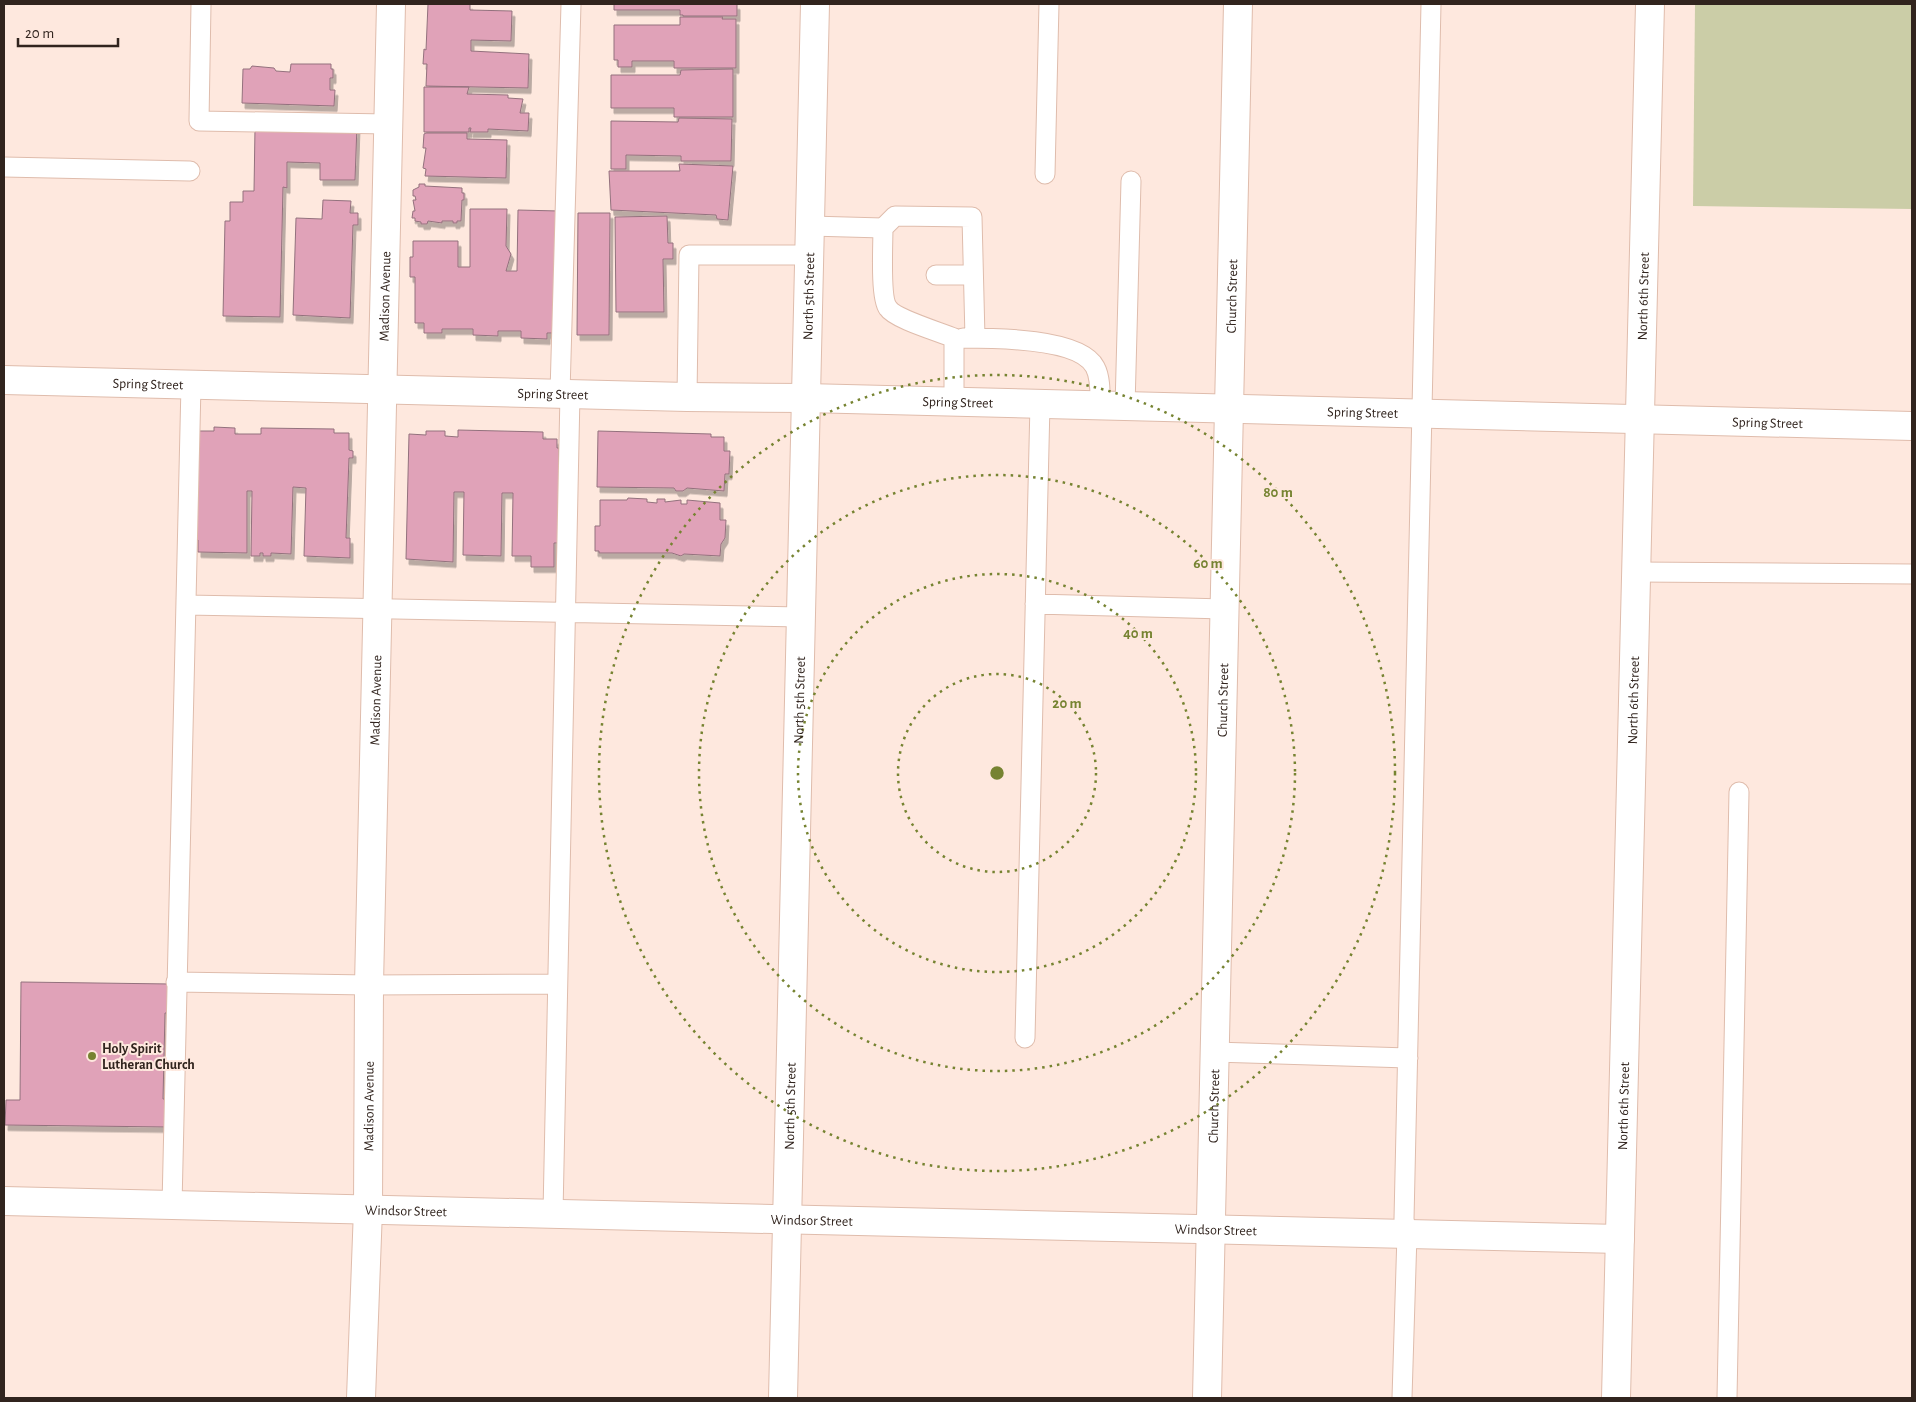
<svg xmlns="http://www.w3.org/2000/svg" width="1916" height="1402" viewBox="0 0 1916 1402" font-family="'Alegreya Sans',sans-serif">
  <defs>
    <filter id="shadow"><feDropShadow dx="3" dy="5.5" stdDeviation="0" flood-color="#0004"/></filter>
  </defs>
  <rect width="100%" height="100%" fill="#fee8de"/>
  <!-- green -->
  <path fill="#cbcda7" d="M1695,4H1912V209L1693,206Z"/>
  <!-- building -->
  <path fill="#e0a2b8" stroke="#93717d" filter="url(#shadow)" d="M428,4H470V10L512,11L511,41L471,40V51L529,54L528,88L426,86L427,64H423L424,49L426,50Z
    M614,4H737V16H683V15H680V10H614Z
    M680,17H723L722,19H736V68H674V61H632V67H618V60H614V25H680Z
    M291,64H331V69H333V78H330V90H335L334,106L242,103L243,69H250L252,66L274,68L276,71L290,72Z
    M733,69V117H674V108H611V75H680L681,70Z
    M424,87H469L467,94L508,95V98L523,99L520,113H529L528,131L488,129V132H470L471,128H469V132H424Z
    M679,118L732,119L731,161H681V156L626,155V169H611V121L678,122Z
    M357,125L355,180H320V163L287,162V188L283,187L280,317L223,316L225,221H230V202H243V191H254L255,128Z
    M426,133H467V139L507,140L506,178L425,176L426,169L423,168L426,148H423L424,134Z
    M679,164L733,166L728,220L717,219L716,215L611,210L609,171H680Z
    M419,184H425V186L462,188V193H464V200H462L461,221H457V223H453V221H442V223L428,221L427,224H421V222L415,221V218H412L413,211H415L413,200H416L415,196H413V190L419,187Z
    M323,200L351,201L350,213H358V225H353L350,318L293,315L296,218L322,219Z
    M470,209H507L506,246L511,254L506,271H517L518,210L559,211L561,333H547V339L521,338V331H498V336L473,335V329H442V333H424V323H415V277H410V257H413V241H458V267H470Z
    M578,213H610L609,335H577Z
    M667,216L668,243H673V259H663L664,312H616L615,217Z
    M214,427L235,428V434H261V428L334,429V433H349V450L353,451V458H349L346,538H350V558L304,556L306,488L293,487L291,554L271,553V556H263V553H260V556H251L252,491H247V553L198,552V540H196V431H214Z
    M458,430L543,432V439H557V448H559L558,543H554V567H531V556H512L513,493H502L501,556L463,555L464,492H454L453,562L406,559L409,434L426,435V431H445V436L458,437Z
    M598,431L711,434V437H724V451H730L729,474H725L724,491L687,488L683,491H676L674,488L597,487Z
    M628,498L647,499V502L657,503V499H665V502L681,500V504H687V500L720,503V520H726L725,538L721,544L720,556L684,554L681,556L672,553H599V551H595V526H600V500H627Z
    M21,982L171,984L170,1013H165L163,1099H168L167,1127L5,1125L6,1100H20Z"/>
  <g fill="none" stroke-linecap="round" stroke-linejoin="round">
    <defs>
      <path id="lane" d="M201,4L199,121L388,124
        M4,167L190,171
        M1045,174L1049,4
        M810,226L883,228C883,243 880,298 888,308C895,319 940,332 954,338V402
        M883,228L895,216L972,217L975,338
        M936,275H973
        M963,338C994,338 1080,338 1095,367C1101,378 1100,394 1100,406
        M560,393L571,4
        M687,397L689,255H809
        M1125,407L1131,181
        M1636,572L1912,574
        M1035,604L1224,609
        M186,605L801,617
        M176,982L369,985L557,984
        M1025,1038L1040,404
        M1214,1052L1408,1058
        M172,1205L191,385
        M553,1213L570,394
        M1402,1398L1407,1234L1404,1219L1431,4
        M1727,1398L1739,792"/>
      <g id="street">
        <path id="s1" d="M361,1398L368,1209L369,985L391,4"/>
        <path id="s2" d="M1207,1398L1238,4"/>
      </g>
      <g id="secondary">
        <path id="s3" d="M4,380L687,397L806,398L1912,426"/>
        <path id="s4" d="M4,1201L1620,1239"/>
        <path id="s5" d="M1616,1398L1650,4"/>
      </g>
      <g id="primary">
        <path id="s6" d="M783,1398L815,4"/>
      </g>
    </defs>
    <!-- lane casing -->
    <use href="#lane" stroke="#dfbcac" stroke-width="21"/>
    <!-- street casing -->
    <use href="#street" stroke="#dfbcac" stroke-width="30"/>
    <!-- secondary casing -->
    <use href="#secondary" stroke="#dfbcac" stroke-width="30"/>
    <!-- primary casing -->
    <use href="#primary" stroke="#dfbcac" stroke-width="30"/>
    <!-- lane -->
    <use href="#lane" stroke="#fff" stroke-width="19"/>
    <!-- street -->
    <use href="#street" stroke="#fff" stroke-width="28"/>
    <!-- secondary -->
    <use href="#secondary" stroke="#fff" stroke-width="28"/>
    <!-- primary -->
    <use href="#primary" stroke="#fff" stroke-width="28"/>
  </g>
  <!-- distance rings -->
  <g fill="none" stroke="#768331" stroke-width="2.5" stroke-dasharray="2.5 5">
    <circle cx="997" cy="773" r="99"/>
    <circle cx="997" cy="773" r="199"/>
    <circle cx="997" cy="773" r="298"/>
    <circle cx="997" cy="773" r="398"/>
  </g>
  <!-- markers -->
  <circle fill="#768331" stroke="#fee8de" stroke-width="2" cx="92" cy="1056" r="5"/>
  <g text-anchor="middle" stroke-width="4" stroke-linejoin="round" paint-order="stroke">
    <!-- street labels -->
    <g font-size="14" fill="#31241e" stroke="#fee8de">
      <text dy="5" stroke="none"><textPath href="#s1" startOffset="1102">Madison Avenue</textPath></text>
      <text dy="5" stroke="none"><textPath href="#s6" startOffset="1102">North 5th Street</textPath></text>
      <text dy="5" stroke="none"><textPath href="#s2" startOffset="1102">Church Street</textPath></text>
      <text dy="5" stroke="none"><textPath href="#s5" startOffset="1102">North 6th Street</textPath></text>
      <text dy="5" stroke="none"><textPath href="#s3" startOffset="144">Spring Street</textPath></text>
      <text dy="5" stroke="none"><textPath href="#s3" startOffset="549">Spring Street</textPath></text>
      <text dy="5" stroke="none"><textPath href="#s3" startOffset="954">Spring Street</textPath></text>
      <text dy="5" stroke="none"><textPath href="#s3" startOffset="1359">Spring Street</textPath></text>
      <text dy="5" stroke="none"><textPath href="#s3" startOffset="1764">Spring Street</textPath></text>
      <text dy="5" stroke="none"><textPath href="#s1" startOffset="698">Madison Avenue</textPath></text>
      <text dy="5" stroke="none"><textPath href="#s6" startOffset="698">North 5th Street</textPath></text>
      <text dy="5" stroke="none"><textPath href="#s2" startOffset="698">Church Street</textPath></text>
      <text dy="5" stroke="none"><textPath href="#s5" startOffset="698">North 6th Street</textPath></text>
      <text dy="5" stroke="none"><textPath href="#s1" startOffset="292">Madison Avenue</textPath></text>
      <text dy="5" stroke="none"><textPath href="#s6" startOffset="292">North 5th Street</textPath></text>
      <text dy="5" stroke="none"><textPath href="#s2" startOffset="292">Church Street</textPath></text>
      <text dy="5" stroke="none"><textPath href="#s5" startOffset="292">North 6th Street</textPath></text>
      <text dy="5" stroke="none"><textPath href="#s4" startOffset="402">Windsor Street</textPath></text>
      <text dy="5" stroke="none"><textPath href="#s4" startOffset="808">Windsor Street</textPath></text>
      <text dy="5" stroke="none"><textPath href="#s4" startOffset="1212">Windsor Street</textPath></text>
    </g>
    <!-- poi labels -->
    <g font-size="14" font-weight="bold" fill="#31241e" stroke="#fee8de" text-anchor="start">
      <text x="102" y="1053">Holy Spirit<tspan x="102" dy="16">Lutheran Church</tspan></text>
    </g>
  </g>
  <circle cx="997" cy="773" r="8" fill="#768331" stroke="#fee8de" stroke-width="2.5"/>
  <g font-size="15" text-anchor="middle" font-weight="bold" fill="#768331" stroke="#fee8de" stroke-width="4" stroke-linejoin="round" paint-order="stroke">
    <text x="1278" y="497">80 m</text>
    <text x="1208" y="568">60 m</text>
    <text x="1138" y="638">40 m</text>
    <text x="1067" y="708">20 m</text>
  </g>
  <!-- border -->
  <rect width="1916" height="1402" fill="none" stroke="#31241e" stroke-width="10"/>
  <!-- scale -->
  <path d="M18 38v8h100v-8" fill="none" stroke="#31241e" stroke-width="2.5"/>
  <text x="25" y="38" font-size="15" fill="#31241e" stroke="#fee8de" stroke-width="4" paint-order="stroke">20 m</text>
</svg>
